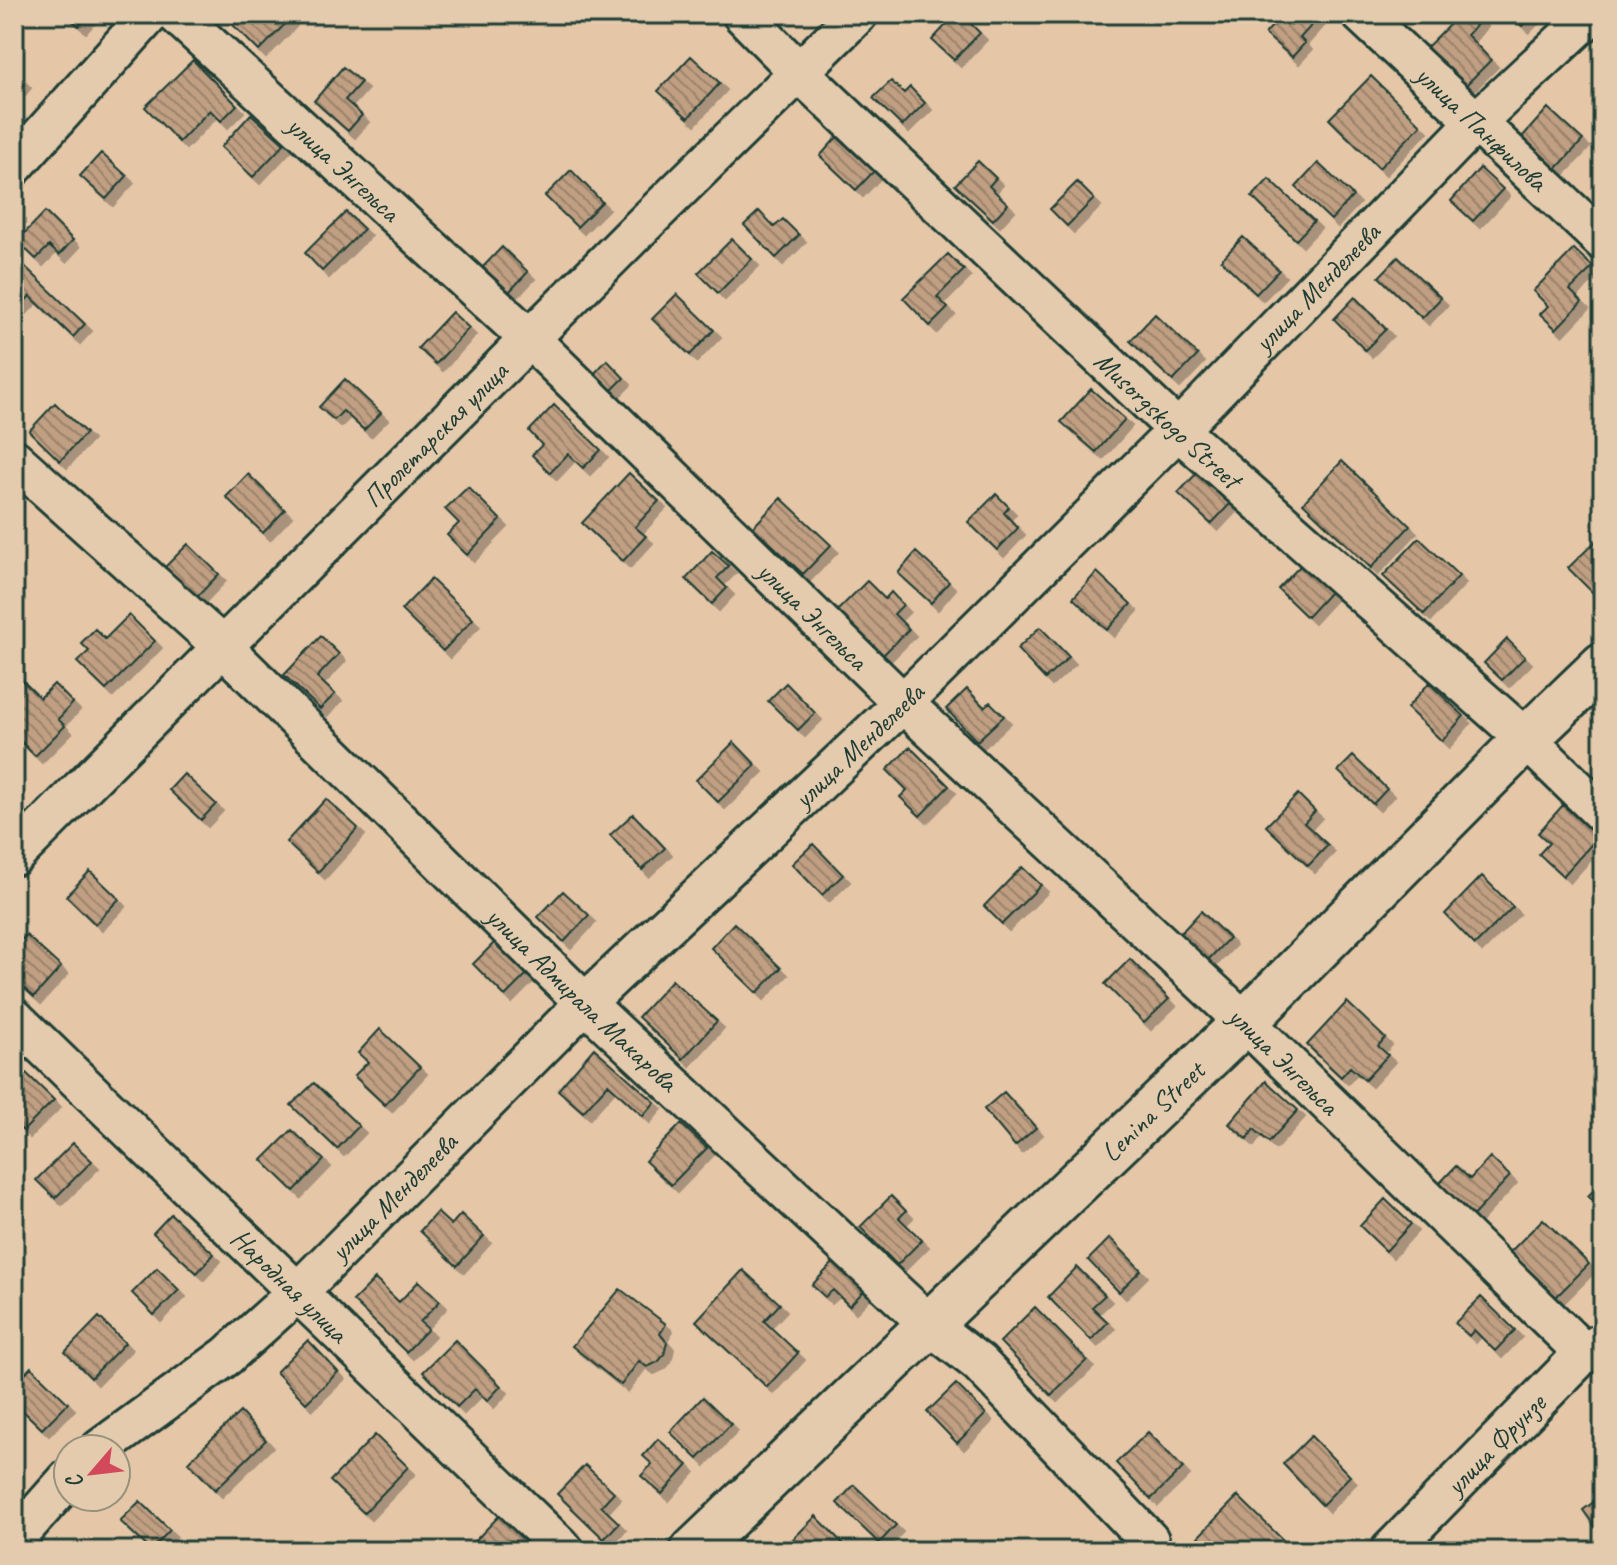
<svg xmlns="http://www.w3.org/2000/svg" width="1617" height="1565" viewBox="0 0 1617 1565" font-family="Caveat,sans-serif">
  <defs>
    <pattern id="building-back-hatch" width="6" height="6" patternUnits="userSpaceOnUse" patternTransform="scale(2)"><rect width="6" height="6" fill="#c09f82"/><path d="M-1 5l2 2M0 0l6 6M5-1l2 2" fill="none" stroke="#9b836b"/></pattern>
    <filter id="shadow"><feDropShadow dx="7" dy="7" stdDeviation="0" flood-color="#0004"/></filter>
  </defs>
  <rect width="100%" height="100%" fill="#e5c7a8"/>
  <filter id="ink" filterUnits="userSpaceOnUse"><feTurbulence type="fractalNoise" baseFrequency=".0125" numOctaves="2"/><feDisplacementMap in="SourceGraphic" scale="16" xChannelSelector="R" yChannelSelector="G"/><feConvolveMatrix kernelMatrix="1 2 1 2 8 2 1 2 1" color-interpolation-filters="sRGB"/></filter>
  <g filter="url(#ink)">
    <!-- building -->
    <path fill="url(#building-back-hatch)" stroke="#1f3d34" stroke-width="2" filter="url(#shadow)" d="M65,14H90L79,26Z
      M241,14H285L290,19L259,51L232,24Z
      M956,14H961L980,33L954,60L932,40Z
      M1283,14L1320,16L1300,38L1305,43L1292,57L1265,34Z
      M1460,14H1475L1481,20L1467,35L1491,60L1462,89L1424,50Z
      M1509,14H1534L1522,26Z
      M691,56L720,83L688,118L658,91Z
      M193,60L237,105L221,121L210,110L179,142L145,107Z
      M343,67L361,82L345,100L362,115L348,131L314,101Z
      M14,71L24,81L14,93Z
      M1371,76L1421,125L1379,168L1329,119Z
      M891,81L904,93L910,87L925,103L902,126L873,98Z
      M1548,108L1583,140L1556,169L1522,137Z
      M251,114L284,144L253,177L221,147Z
      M837,137L874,171L856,190L820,156Z
      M101,153L127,176L106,199L80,176Z
      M978,161L996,178L989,186L1008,204L993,220L955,185Z
      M1318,163L1353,196L1331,220L1296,187Z
      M1480,168L1503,189L1473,221L1451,201Z
      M571,170L602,202L577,227L545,196Z
      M1269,179L1314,221L1296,240L1252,197Z
      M1077,182L1094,199L1067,226L1050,209Z
      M759,211L774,227L783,219L799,235L776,258L744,225Z
      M45,212L73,240L59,255L49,246L36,259L17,241Z
      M346,212L364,229L322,271L305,253Z
      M1243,237L1279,270L1256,294L1221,260Z
      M732,239L752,259L718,293L698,273Z
      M502,247L528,272L507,294L481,269Z
      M1574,249L1593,267L1570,290L1582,302L1556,329L1540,314L1548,306L1533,291Z
      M948,254L964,270L937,297L948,308L930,326L903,298Z
      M14,256L85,324L73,337L30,296L14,313Z
      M1398,257L1441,298L1422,318L1379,277Z
      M677,294L714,330L690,355L652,319Z
      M1355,297L1386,329L1365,350L1334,319Z
      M452,312L469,328L436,364L418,348Z
      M1155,314L1198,355L1173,381L1130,341Z
      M607,360L624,378L609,393L592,376Z
      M345,379L381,413L364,430L343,411L334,420L319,407Z
      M1091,389L1125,419L1096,452L1061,422Z
      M55,403L86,433L60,461L29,431Z
      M554,405L601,450L583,468L568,454L550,473L532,455L542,445L529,431Z
      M1342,461L1410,526L1371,568L1303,503Z
      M629,473L659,501L635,527L646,536L623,561L582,523Z
      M1197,473L1230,504L1211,524L1178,493Z
      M248,474L285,510L263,533L226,497Z
      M468,487L501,520L467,555L447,535L459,523L445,509Z
      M996,494L1009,507L1004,513L1018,528L997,550L968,522Z
      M781,498L831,545L803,574L753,527Z
      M1600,537L1603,540V590L1596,596L1568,568Z
      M1419,538L1459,576L1424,614L1383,576Z
      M188,544L219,574L195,599L164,568Z
      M712,551L729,566L717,578L727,588L712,604L686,579Z
      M916,552L949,582L931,603L898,573Z
      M1301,565L1330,592L1307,617L1278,589Z
      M1097,572L1131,604L1107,630L1073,598Z
      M431,579L473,619L443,651L401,610Z
      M867,581L885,599L891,592L903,605L894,614L909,629L882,656L837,611Z
      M129,615L155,641L106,690L77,662L89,651L81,643L95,629L105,639Z
      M1040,627L1069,657L1045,679L1017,649Z
      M321,636L339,654L317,677L335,694L320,709L284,675Z
      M1507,639L1525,657L1502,680L1484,663Z
      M22,680L40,698L54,684L73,703L58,719L65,726L35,756L14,735V689Z
      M786,683L815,713L798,730L768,701Z
      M1429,683L1464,716L1442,741L1407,708Z
      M967,689L984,707L990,702L1004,716L977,741L946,709Z
      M734,742L756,765L718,802L696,780Z
      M910,747L949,786L920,816L900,797L907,790L887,770Z
      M1353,756L1387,789L1373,804L1338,771Z
      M184,774L216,804L201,820L169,790Z
      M1298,794L1315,811L1304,823L1328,845L1308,866L1266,826Z
      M326,799L358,828L318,872L286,842Z
      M1563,805L1598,837L1563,876L1539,854L1549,843L1538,833Z
      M633,814L665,848L642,870L610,835Z
      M813,844L843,875L822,895L792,864Z
      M1022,867L1041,885L1002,924L984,906Z
      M90,871L119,899L95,924L66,896Z
      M1482,876L1513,907L1475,945L1445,914Z
      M563,891L589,915L564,942L538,917Z
      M1201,911L1229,938L1207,961L1179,935Z
      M734,923L781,968L757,993L711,948Z
      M26,935L61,967L34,997L14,979V948Z
      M495,942L527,974L505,996L473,964Z
      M1130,959L1169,999L1144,1023L1105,984Z
      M672,980L717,1021L683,1059L638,1017Z
      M1347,1002L1385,1038L1378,1046L1388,1055L1365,1080L1350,1067L1341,1077L1307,1045Z
      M380,1029L420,1067L385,1105L354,1076L368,1062L358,1053Z
      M594,1048L655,1102L643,1116L608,1084L583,1112L558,1090Z
      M24,1071L54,1100L23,1131L14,1122V1081Z
      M1266,1081L1298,1110L1269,1142L1254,1129L1247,1139L1229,1124Z
      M314,1083L359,1126L337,1149L291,1105Z
      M1004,1092L1036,1128L1015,1146L984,1109Z
      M681,1124L707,1148L671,1185L645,1161Z
      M292,1130L324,1160L294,1191L262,1160Z
      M73,1143L92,1161L55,1198L36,1180Z
      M1490,1157L1510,1176L1470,1219L1436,1187L1456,1166L1470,1179Z
      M1603,1181V1210L1588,1196Z
      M891,1196L906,1211L899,1218L922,1240L897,1265L860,1227Z
      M1385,1199L1411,1224L1386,1251L1360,1226Z
      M437,1212L451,1225L461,1214L484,1236L457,1266L420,1231Z
      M171,1214L214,1254L197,1273L153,1233Z
      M1543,1219L1589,1264L1552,1301L1506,1256Z
      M1110,1238L1141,1270L1119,1292L1088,1260Z
      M834,1262L864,1291L849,1306L833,1290L825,1297L812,1285Z
      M1077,1267L1105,1295L1092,1307L1108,1322L1091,1340L1048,1297Z
      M157,1268L179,1290L154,1315L132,1293Z
      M743,1270L780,1304L764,1321L798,1353L767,1387L696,1321Z
      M375,1279L399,1302L419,1281L440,1301L420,1322L428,1329L406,1352L353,1301Z
      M620,1289L666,1324L660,1334L667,1342L664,1355L658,1362L647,1367L639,1361L621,1385L572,1346Z
      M1481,1297L1515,1330L1495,1351L1474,1330L1469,1336L1455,1323Z
      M1035,1307L1087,1360L1051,1395L1000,1342Z
      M99,1317L125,1343L91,1378L65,1352Z
      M308,1340L338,1372L306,1403L276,1372Z
      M455,1340L501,1386L487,1401L475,1389L457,1407L423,1372Z
      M31,1367L68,1403L42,1429L14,1402V1385Z
      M956,1384L986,1414L957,1443L927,1412Z
      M703,1397L731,1424L698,1459L670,1432Z
      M240,1412L266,1440L215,1490L188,1462Z
      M1148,1432L1183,1468L1151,1499L1116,1463Z
      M375,1435L408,1467L364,1513L330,1481Z
      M1311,1436L1350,1476L1322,1505L1283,1464Z
      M658,1439L688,1465L662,1494L641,1476L652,1464L643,1456Z
      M585,1465L614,1492L601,1506L619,1523L604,1539L557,1494Z
      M854,1485L896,1525L879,1543L837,1503Z
      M1603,1495V1530L1599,1533L1583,1510Z
      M1238,1496L1284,1541L1275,1551H1212L1198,1537Z
      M140,1501L170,1530L151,1550L120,1521Z
      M500,1515L537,1551H480L472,1544Z
      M816,1516L850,1551H785L783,1549Z"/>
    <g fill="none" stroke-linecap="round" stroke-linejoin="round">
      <defs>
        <g id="street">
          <path id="s1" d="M176,14L531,340L903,703L1245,1022L1584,1353"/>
          <path id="s2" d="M742,14L799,72L1178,430L1526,739L1603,814"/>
          <path id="s3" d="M1361,14L1603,241"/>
          <path d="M14,166L150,14"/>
          <path id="s4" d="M14,459L222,646L585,1003L931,1326L979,1363L1149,1540"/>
          <path id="s5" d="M14,856L636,232L858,14"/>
          <path id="s6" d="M14,1018L565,1551"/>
          <path id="s7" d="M100,1449L227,1356L298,1292L585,1003L903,703L1178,430L1477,121L1592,14"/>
          <path d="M14,1540L68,1479"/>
          <path id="s8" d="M1390,1551L1584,1353L1603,1342"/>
        </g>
        <g id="secondary">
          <path id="s9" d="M693,1551L1245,1022L1526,739L1603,665"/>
        </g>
      </defs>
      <!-- street casing -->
      <use href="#street" stroke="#1f3d34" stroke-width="44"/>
      <!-- secondary casing -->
      <use href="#secondary" stroke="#1f3d34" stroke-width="50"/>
      <!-- street -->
      <use href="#street" stroke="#e5cbad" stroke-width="38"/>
      <!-- secondary -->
      <use href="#secondary" stroke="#e5cbad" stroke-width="44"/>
    </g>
  </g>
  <g text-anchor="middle" stroke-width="6" stroke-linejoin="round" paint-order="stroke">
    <!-- street labels -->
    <g font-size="28" fill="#1f3d34" stroke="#e5cbad">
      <text dy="10" stroke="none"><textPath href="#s3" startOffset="166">улица Панфилова</textPath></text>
      <text dy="10" stroke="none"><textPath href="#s1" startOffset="228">улица Энгельса</textPath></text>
      <text dy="10" stroke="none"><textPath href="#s7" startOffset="1684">улица Менделеева</textPath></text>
      <text dy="10" stroke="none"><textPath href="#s2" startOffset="588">Musorgskogo Street</textPath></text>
      <text dy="10" stroke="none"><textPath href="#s5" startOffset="596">Пролетарская улица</textPath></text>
      <text dy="10" stroke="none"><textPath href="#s1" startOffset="876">улица Энгельса</textPath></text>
      <text dy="10" stroke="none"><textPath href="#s7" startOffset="1036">улица Менделеева</textPath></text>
      <text dy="10" stroke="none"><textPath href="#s4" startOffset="784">улица Адмирала Макарова</textPath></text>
      <text dy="10" stroke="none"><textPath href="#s1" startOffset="1524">улица Энгельса</textPath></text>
      <text dy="10" stroke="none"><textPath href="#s9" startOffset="636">Lenina Street</textPath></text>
      <text dy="10" stroke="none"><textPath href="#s7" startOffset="388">улица Менделеева</textPath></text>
      <text dy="10" stroke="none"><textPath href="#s6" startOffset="384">Народная улица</textPath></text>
      <text dy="10" stroke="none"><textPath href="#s8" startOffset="150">улица Фрунзе</textPath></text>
    </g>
  </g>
  <!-- margin -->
  <rect width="1617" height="1565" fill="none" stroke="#e5cbad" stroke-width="48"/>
  <rect x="24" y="24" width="1569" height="1517" fill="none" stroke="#1f3d34" stroke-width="3" filter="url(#ink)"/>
  <!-- north arrow -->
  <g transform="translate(92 1473) rotate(242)"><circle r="38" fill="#e5cbad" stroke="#96927d" stroke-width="2"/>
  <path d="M0-6L14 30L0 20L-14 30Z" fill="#d1495b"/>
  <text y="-12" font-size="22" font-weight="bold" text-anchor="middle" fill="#1f3d34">С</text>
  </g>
</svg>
